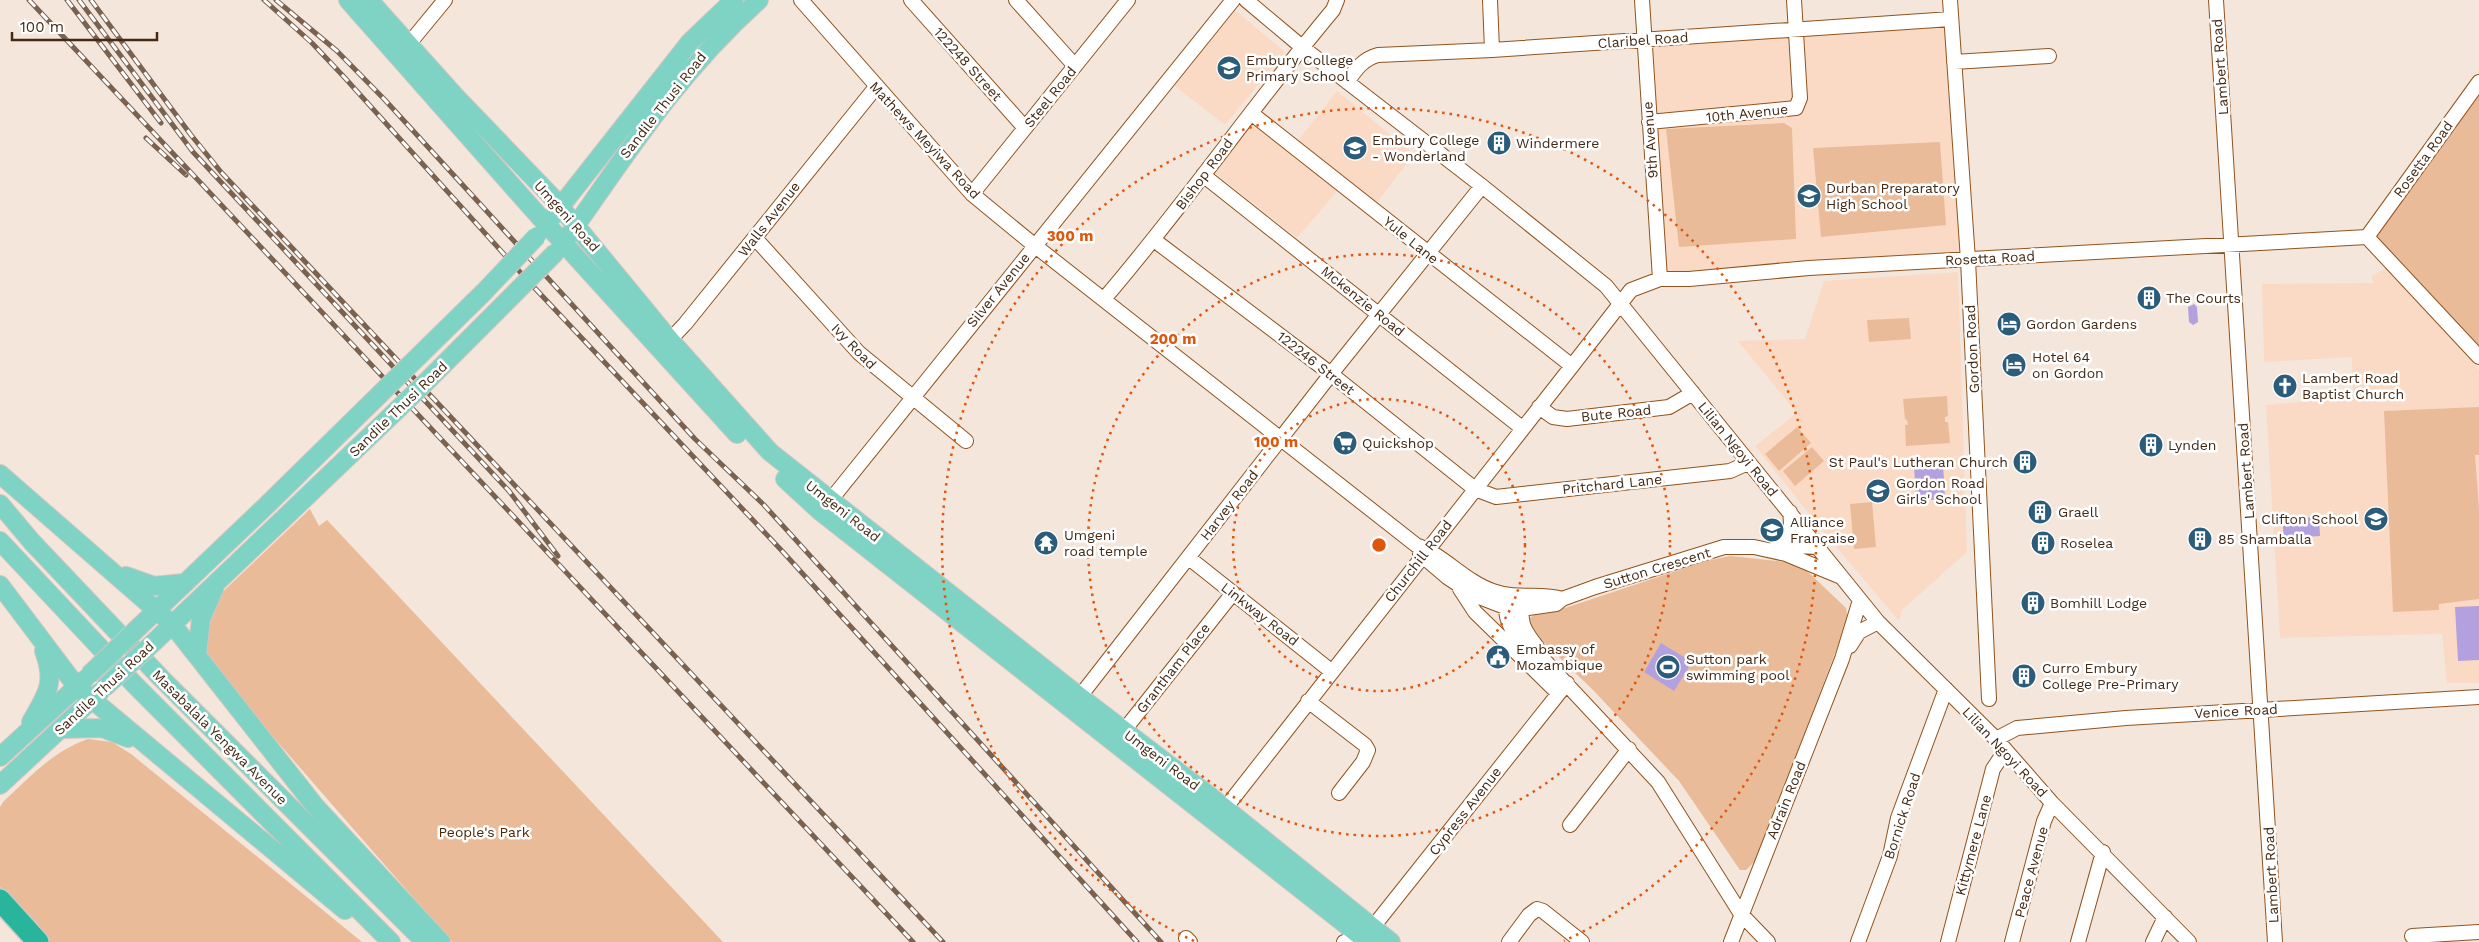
<svg xmlns="http://www.w3.org/2000/svg" width="2479" height="942" viewBox="0 0 2479 942" font-family="'Work Sans',sans-serif">
  <rect width="100%" height="100%" fill="#f5e6dc"/>
  <!-- built -->
  <path fill="#fadac4" d="M1234,9L1285,52L1225,125L1172,84Z
    M1951,19L1968,260L1660,279L1644,40Z
    M1337,91L1414,154L1375,205L1296,143Z
    M1255,120L1339,189L1297,238L1213,171Z
    M2389,267L2479,370V683H2447L2442,634L2280,638L2266,405L2353,397L2352,357L2264,362L2262,284L2374,283L2371,276Z
    M1958,272L1967,552L1902,610L1899,621L1827,536L1755,446L1797,413L1738,341L1805,339L1824,281Z"/>
  <!-- green -->
  <path fill="#eabb99" d="M2479,89V348L2377,238L2376,233Z
    M1784,123L1792,128L1796,239L1679,247L1666,129Z
    M1940,142L1946,225L1821,237L1813,148Z
    M1909,318L1911,339L1869,342L1867,320Z
    M1947,396L1948,416L1945,417V422H1948L1950,443L1906,446L1905,425H1908L1907,420L1905,419L1903,399Z
    M2479,407V455H2475L2479,509V599L2439,604V610L2393,612L2384,411Z
    M1797,427L1811,443L1779,471L1765,454Z
    M1812,447L1824,461L1795,486L1783,471Z
    M1872,502L1876,547L1854,549L1850,504Z
    M310,509L319,526L327,520L723,942H452L254,715L216,668L203,647L214,600Z
    M1730,556L1787,562L1805,569L1846,608L1848,619L1757,859L1746,870H1740L1679,781L1593,690L1531,630L1527,620L1539,611L1565,608L1706,561Z
    M88,739L112,742L131,754L362,942H50L0,887V807L3,802C30,777 53,751 88,739Z"/>
  <!-- water -->
  <path fill="#b2a0df" d="M2194,304L2197,307L2198,322L2193,325L2189,322L2188,307Z
    M1943,463L1945,499L1916,501L1914,465Z
    M2319,517L2320,536L2284,538L2282,519Z
    M2479,606V660L2458,661L2455,607Z
    M1661,643L1692,662L1674,691L1644,672Z"/>
  <g fill="none" stroke-linecap="round" stroke-linejoin="round">
    <defs>
      <path id="minor" d="M801,0L972,194L1034,245L1416,545C1444,555 1464,581 1493,591C1518,600 1542,592 1562,599
        M911,0L1025,128
        M1016,0L1075,66
        M1246,0L1302,47L1482,186L1606,286L1878,622L1996,739L2052,803L2189,942
        M1490,0L1492,50
        M1642,0L1660,279
        M1950,0L1968,260L1989,699
        M2216,0L2275,942
        M403,51L445,0
        M1954,62L2049,56
        M1347,82C1356,69 1363,59 1378,55L1492,50L1951,19
        M1251,113L1572,366
        M1649,122L1796,108L1800,98L1794,0
        M1203,175L1522,428
        M972,194L1128,0
        M2367,237L2479,82
        M2367,237L2479,357
        M755,238L859,353L966,441
        M1154,240L1331,374L1475,489L1496,497L1730,471L1748,463
        M1104,299C1184,206 1254,104 1333,10L1337,0
        M663,347L685,324L876,87
        M1539,407L1553,417L1567,419L1669,407L1693,393
        M825,507L1233,0
        M1777,545L1817,547
        M1778,545C1792,537 1792,527 1790,512
        M1420,554L1447,577L1474,595L1505,607L1521,609L1556,604L1562,599L1595,587L1724,547H1754L1786,554L1839,576
        M1189,558L1331,671
        M1460,589L1475,612L1558,693
        M1506,599C1503,627 1521,646 1544,660L1658,782L1741,914L1768,942
        M1522,601C1520,624 1523,629 1537,647
        M1850,646L1859,632L1878,622
        M1308,701L1365,745L1368,750L1363,762L1339,793
        M1074,704L1331,374L1482,186
        M1118,738L1233,593
        M1996,739L2017,728L2126,718L2479,697
        M1220,815L1572,366L1631,290L1660,279H1689L1809,268L2367,237
        M1570,825L1629,749
        M2412,936L2479,932
        M1186,938L1190,942
        M1344,942L1361,936L1373,927L1567,683
        M1509,942L1529,915L1537,909L1543,911L1582,942
        M1731,942L1842,659L1860,600
        M1858,942L1890,856L1898,818L1946,689
        M1948,942L1993,769L2005,751
        M2012,942L2044,821L2052,803
        M2078,942L2103,852
        M2153,942L2165,917"/>
      <path id="major" d="M348,0L538,215L737,434
        M369,0L455,96L553,198L670,340L770,452L1079,696L1211,797L1391,942
        M553,216L690,42L734,0
        M570,234C631,147 679,72 759,0
        M0,474L172,624L315,806L441,942
        M785,479L821,512L1368,942
        M0,504L32,542L161,678L425,942
        M0,541L135,685L391,942
        M126,576L154,586L184,583
        M0,585L77,687L345,910
        M140,626L268,504
        M154,642L281,521
        M197,655L201,619L214,589
        M31,722C47,694 56,683 44,651
        M61,729L102,728L128,738
        M0,757L84,680
        M0,785L100,692"/>
      <path id="highway" d="M0,900L38,942"/>
    </defs>
    <!-- minor casing -->
    <use href="#minor" stroke="#91531d" stroke-width="16"/>
    <!-- major casing -->
    <use href="#major" stroke="#cec7c2" stroke-width="20"/>
    <!-- highway casing -->
    <use href="#highway" stroke="#cec7c2" stroke-width="24"/>
    <!-- minor -->
    <use href="#minor" stroke="#fff" stroke-width="14"/>
    <!-- major -->
    <use href="#major" stroke="#7ed3c4" stroke-width="18"/>
    <!-- highway -->
    <use href="#highway" stroke="#28b59c" stroke-width="21"/>
    <defs>
      <path id="rail" d="M29,0L913,942
        M67,0L161,123
        M79,0L193,152L509,491L558,556
        M91,0L191,135L221,172L943,942
        M264,0L312,43L345,78L530,283L783,552L1137,942
        M276,0L337,51L385,100L695,439L764,505L1161,942
        M146,138L186,175"/>
    </defs>
    <!-- rail casing -->
    <use href="#rail" stroke="#796250" stroke-width="5"/>
    <!-- rail -->
    <use href="#rail" stroke="#fff" stroke-width="3" stroke-dasharray="9" stroke-linecap="butt"/>
    <defs>
      <path id="major-bridge" d="M268,504L484,292L537,236
        M281,521L420,388L556,252
        M89,675L140,626
        M104,688L154,642"/>
    </defs>
    <!-- major-bridge casing -->
    <use href="#major-bridge" stroke="#cec7c2" stroke-width="20" stroke-linecap="butt"/>
    <!-- major-bridge -->
    <use href="#major-bridge" stroke="#7ed3c4" stroke-width="18"/>
  </g>
  <!-- distance rings -->
  <g fill="none" stroke="#e0570c" stroke-width="2.5" stroke-dasharray="2.5 5">
    <circle cx="1379" cy="545" r="146"/>
    <circle cx="1379" cy="545" r="291"/>
    <path d="M1194 941A437 437 0 1 1 1564 941"/>
  </g>
  <!-- icons -->
  <defs>
    <symbol id="school-disc" viewBox="-11 -11 22 22"><circle r="9.5" fill="#2b5d7a" stroke="#fff"/><path d="M0-5L7-2L0 1L-7-2ZM-4 1L0 2.5L4 1V4Q0 6-4 4Z" fill="#fff"/></symbol>
    <symbol id="building-disc" viewBox="-11 -11 22 22"><circle r="9.5" fill="#2b5d7a" stroke="#fff"/><path d="M-4-6H4V6H1V3H-1V6H-4ZM-2.5-4.3h1.7v1.8h-1.7ZM.8-4.3h1.7v1.8H.8ZM-2.5-1h1.7V.8h-1.7ZM.8-1h1.7V.8H.8Z" fill="#fff"/></symbol>
    <symbol id="hotel-disc" viewBox="-11 -11 22 22"><circle r="9.5" fill="#2b5d7a" stroke="#fff"/><path d="M-6-4.5h1.5V1H6V5H4.5V3h-9V5H-6ZM-4 0a1.8 1.8 0 1 1 3.6 0ZM.5 0V-2.5h3Q6-2.5 6 0Z" fill="#fff"/></symbol>
    <symbol id="church-disc" viewBox="-11 -11 22 22"><circle r="9.5" fill="#2b5d7a" stroke="#fff"/><path d="M-1.2-6h2.4v3.5h3.3v2.4h-3.3V6h-2.4V-.1h-3.3v-2.4h3.3Z" fill="#fff"/></symbol>
    <symbol id="supermarket-disc" viewBox="-11 -11 22 22"><circle r="9.5" fill="#2b5d7a" stroke="#fff"/><path d="M-6-5.5h2.5l.6 2H6L4.5 2H-2.5L-4.4-4H-6ZM-1.5 3.2a1.3 1.3 0 1 0 .1 0ZM3 3.2a1.3 1.3 0 1 0 .1 0Z" fill="#fff"/></symbol>
    <symbol id="temple-disc" viewBox="-11 -11 22 22"><circle r="9.5" fill="#2b5d7a" stroke="#fff"/><path d="M0-6L5-2H3V0L6.5 2.5H4V6H1.5V3h-3V6H-4V2.5H-6.5L-3 0V-2H-5Z" fill="#fff"/></symbol>
    <symbol id="civic-disc" viewBox="-11 -11 22 22"><circle r="9.5" fill="#2b5d7a" stroke="#fff"/><path d="M-.6-6.5H3V-4.5H.6V-3L4-1V1h2V6H-6V1h2V-1L-.6-3ZM-1.2 2.5V6h2.4V2.5Z" fill="#fff"/></symbol>
    <symbol id="stadium-disc" viewBox="-11 -11 22 22"><circle r="9.5" fill="#2b5d7a" stroke="#fff"/><path d="M0-5a6.5 5 0 1 0 0 10a6.5 5 0 1 0 0-10ZM-3.5-1.8h7v3.6h-7Z" fill="#fff"/></symbol>
  </defs>
  <g fill-rule="evenodd">
    <use href="#school-disc" x="1215" y="54" width="28" height="28"/>
    <use href="#building-disc" x="1485" y="129" width="28" height="28"/>
    <use href="#school-disc" x="1341" y="134" width="28" height="28"/>
    <use href="#school-disc" x="1795" y="182" width="28" height="28"/>
    <use href="#building-disc" x="2135" y="284" width="28" height="28"/>
    <use href="#hotel-disc" x="1995" y="310" width="28" height="28"/>
    <use href="#hotel-disc" x="2000" y="351" width="28" height="28"/>
    <use href="#church-disc" x="2271" y="372" width="28" height="28"/>
    <use href="#supermarket-disc" x="1331" y="429" width="28" height="28"/>
    <use href="#building-disc" x="2137" y="431" width="28" height="28"/>
    <use href="#building-disc" x="2011" y="448" width="28" height="28"/>
    <use href="#school-disc" x="1864" y="477" width="28" height="28"/>
    <use href="#building-disc" x="2026" y="498" width="28" height="28"/>
    <use href="#school-disc" x="2362" y="505" width="28" height="28"/>
    <use href="#school-disc" x="1758" y="516" width="28" height="28"/>
    <use href="#building-disc" x="2186" y="525" width="28" height="28"/>
    <use href="#temple-disc" x="1032" y="529" width="28" height="28"/>
    <use href="#building-disc" x="2029" y="529" width="28" height="28"/>
    <use href="#building-disc" x="2019" y="589" width="28" height="28"/>
    <use href="#civic-disc" x="1484" y="643" width="28" height="28"/>
    <use href="#stadium-disc" x="1654" y="653" width="28" height="28"/>
    <use href="#building-disc" x="2010" y="662" width="28" height="28"/>
  </g>
  <g text-anchor="middle" stroke-width="5" stroke-linejoin="round" paint-order="stroke">
    <!-- street labels -->
    <g font-size="14" fill="#442914" stroke="#fff">
      <text transform="translate(1643 40) rotate(-4)" y="5">Claribel Road</text>
      <text transform="translate(968 64) rotate(48)" y="5">122248 Street</text>
      <text transform="translate(2220 67) rotate(-94)" y="5">Lambert Road</text>
      <text transform="translate(1050 97) rotate(-51)" y="5">Steel Road</text>
      <text transform="translate(663 105) rotate(-52)" y="5">Sandile Thusi Road</text>
      <text transform="translate(1747 113) rotate(-6)" y="5">10th Avenue</text>
      <text transform="translate(925 140) rotate(47)" y="5">Mathews Meyiwa Road</text>
      <text transform="translate(1650 140) rotate(-94)" y="5">9th Avenue</text>
      <text transform="translate(2423 159) rotate(-54)" y="5">Rosetta Road</text>
      <text transform="translate(1204 174) rotate(-53)" y="5">Bishop Road</text>
      <text transform="translate(567 216) rotate(48)" y="5">Umgeni Road</text>
      <text transform="translate(769 219) rotate(-52)" y="5">Walls Avenue</text>
      <text transform="translate(1411 240) rotate(39)" y="5">Yule Lane</text>
      <text transform="translate(1990 258) rotate(-3)" y="5">Rosetta Road</text>
      <text transform="translate(998 290) rotate(-51)" y="5">Silver Avenue</text>
      <text transform="translate(1363 301) rotate(39)" y="5">Mckenzie Road</text>
      <text transform="translate(854 346) rotate(46)" y="5">Ivy Road</text>
      <text transform="translate(1972 349) rotate(-93)" y="5">Gordon Road</text>
      <text transform="translate(1316 363) rotate(38)" y="5">122246 Street</text>
      <text transform="translate(398 409) rotate(-44)" y="5">Sandile Thusi Road</text>
      <text transform="translate(1616 413) rotate(-6)" y="5">Bute Road</text>
      <text transform="translate(1738 449) rotate(51)" y="5">Lilian Ngoyi Road</text>
      <text transform="translate(2246 471) rotate(-94)" y="5">Lambert Road</text>
      <text transform="translate(1612 484) rotate(-6)" y="5">Pritchard Lane</text>
      <text transform="translate(1229 505) rotate(-52)" y="5">Harvey Road</text>
      <text transform="translate(843 511) rotate(38)" y="5">Umgeni Road</text>
      <text transform="translate(1418 561) rotate(-52)" y="5">Churchill Road</text>
      <text transform="translate(1657 568) rotate(-17)" y="5">Sutton Crescent</text>
      <text transform="translate(1260 614) rotate(38)" y="5">Linkway Road</text>
      <text transform="translate(1173 668) rotate(-52)" y="5">Grantham Place</text>
      <text transform="translate(104 688) rotate(-43)" y="5">Sandile Thusi Road</text>
      <text transform="translate(2236 711) rotate(-3)" y="5">Venice Road</text>
      <text transform="translate(220 737) rotate(45)" y="5">Masabalala Yengwa Avenue</text>
      <text transform="translate(2005 752) rotate(47)" y="5">Lilian Ngoyi Road</text>
      <text transform="translate(1162 760) rotate(37)" y="5">Umgeni Road</text>
      <text transform="translate(1786 800) rotate(-68)" y="5">Adrain Road</text>
      <text transform="translate(1465 811) rotate(-52)" y="5">Cypress Avenue</text>
      <text transform="translate(1902 816) rotate(-72)" y="5">Bornick Road</text>
      <text transform="translate(1973 845) rotate(-75)" y="5">Kittymere Lane</text>
      <text transform="translate(2031 872) rotate(-75)" y="5">Peace Avenue</text>
      <text transform="translate(2271 875) rotate(-93)" y="5">Lambert Road</text>
    </g>
    <!-- poi labels -->
    <g font-size="14" fill="#442914" stroke="#fff" text-anchor="start">
      <text x="1246" y="65">Embury College<tspan x="1246" dy="16">Primary School</tspan></text>
      <text x="1372" y="145">Embury College<tspan x="1372" dy="16">- Wonderland</tspan></text>
      <text x="1516" y="148">Windermere</text>
      <text x="1826" y="193">Durban Preparatory<tspan x="1826" dy="16">High School</tspan></text>
      <text x="2166" y="303">The Courts</text>
      <text x="2026" y="329">Gordon Gardens</text>
      <text x="2032" y="362">Hotel 64<tspan x="2032" dy="16">on Gordon</tspan></text>
      <text x="2302" y="383">Lambert Road<tspan x="2302" dy="16">Baptist Church</tspan></text>
      <text x="1362" y="448">Quickshop</text>
      <text x="2168" y="450">Lynden</text>
      <text x="2008" y="467" text-anchor="end">St Paul's Lutheran Church</text>
      <text x="1896" y="488">Gordon Road<tspan x="1896" dy="16">Girls' School</tspan></text>
      <text x="2058" y="517">Graell</text>
      <text x="2358" y="524" text-anchor="end">Clifton School</text>
      <text x="1790" y="527">Alliance<tspan x="1790" dy="16">Française</tspan></text>
      <text x="1064" y="540">Umgeni<tspan x="1064" dy="16">road temple</tspan></text>
      <text x="2218" y="544">85 Shamballa</text>
      <text x="2060" y="548">Roselea</text>
      <text x="2050" y="608">Bomhill Lodge</text>
      <text x="1516" y="654">Embassy of<tspan x="1516" dy="16">Mozambique</tspan></text>
      <text x="1686" y="664">Sutton park<tspan x="1686" dy="16">swimming pool</tspan></text>
      <text x="2042" y="673">Curro Embury<tspan x="2042" dy="16">College Pre-Primary</tspan></text>
    </g>
    <!-- park labels -->
    <g font-size="14" fill="#4e2804" stroke="#fff">
      <text x="484" y="837">People's Park</text>
    </g>
  </g>
  <circle cx="1379" cy="545" r="8" fill="#e0570c" stroke="#fff" stroke-width="2.5"/>
  <g font-size="15" text-anchor="middle" font-weight="bold" fill="#e0570c" stroke="#fff" stroke-width="5" stroke-linejoin="round" paint-order="stroke">
    <text x="1070" y="241">300 m</text>
    <text x="1173" y="344">200 m</text>
    <text x="1276" y="447">100 m</text>
  </g>
  <!-- scale -->
  <path d="M12 32v8h145v-8" fill="none" stroke="#442914" stroke-width="2.5"/>
  <text x="20" y="32" font-size="15" fill="#442914" stroke="#ffffff" stroke-width="4" paint-order="stroke">100 m</text>
</svg>
